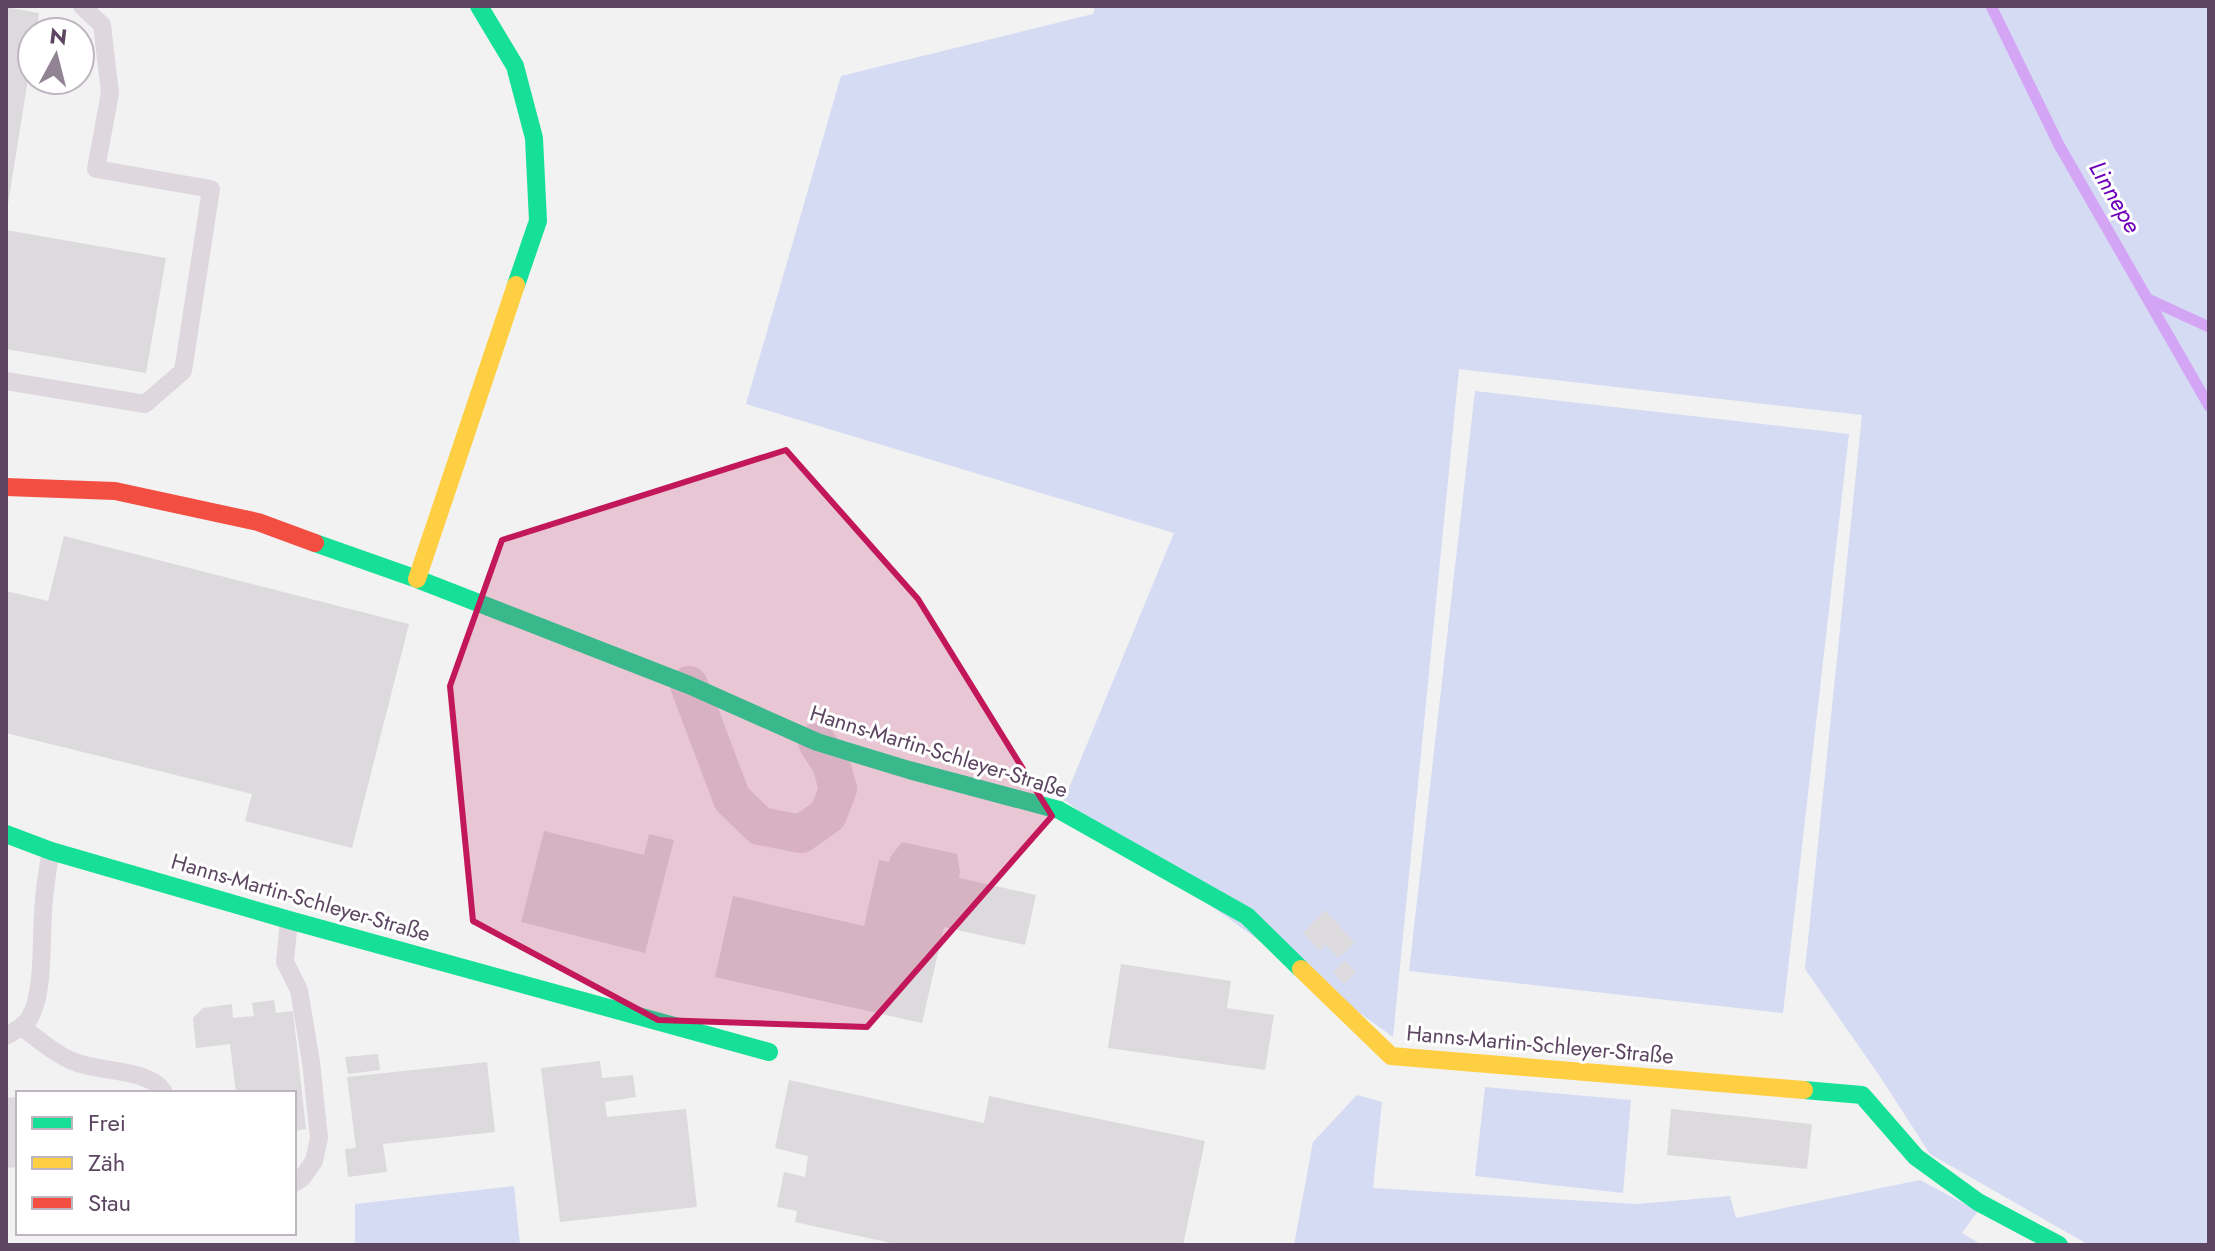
<svg xmlns="http://www.w3.org/2000/svg" width="2215" height="1251" viewBox="0 0 2215 1251" font-family="Jost,sans-serif">
  <rect width="100%" height="100%" fill="#f2f2f2"/>
  <!-- green -->
  <path fill="#d4dbf3" d="M1095,6H2209V1245H2089L1930,1154L1881,1078L1805,969L1862,415L1459,369L1393,1037L1064,800L1174,533L746,404L841,76L1093,14Z
    M1475,391L1849,434L1783,1013L1409,971Z
    M1485,1087L1631,1100L1623,1193L1475,1176Z
    M1357,1095L1382,1102L1373,1188L1637,1204L1730,1196L1736,1218L1920,1180L1978,1211L1962,1233L1982,1245H1294L1313,1142Z
    M514,1186L520,1245H355V1204Z"/>
  <g fill="none" stroke-linecap="round" stroke-linejoin="round">
    <!-- stream -->
    <path stroke="#d5a5f5" stroke-width="11" d="M1991,6L2059,145L2209,406
      M2148,299L2209,327"/>
  </g>
  <!-- building -->
  <path fill="#dddadd" d="M6,7L39,13L36,32H32V54L8,204H6Z
    M6,230L166,258L146,373L6,349Z
    M64,536L409,624L352,848L245,821L252,794L6,733V591L48,601Z
    M544,831L644,855L649,834L674,840L645,953L521,922Z
    M902,842L957,854L960,871L959,878L1036,895L1025,945L944,927L922,1023L715,977L733,896L864,926L879,860L889,862L891,856Z
    M1325,910L1355,943L1338,958L1325,944L1320,951L1303,933Z
    M1345,960L1356,972L1344,984L1333,972Z
    M1121,964L1231,981L1227,1008L1274,1015L1265,1070L1108,1048Z
    M274,1000L276,1013L293,1011L306,1129L294,1131V1093H236L230,1044L196,1048L193,1018L203,1008L232,1004L233,1018L254,1016L252,1003Z
    M378,1054L380,1070L348,1074L345,1057Z
    M600,1061L602,1078L633,1075L636,1097L605,1102L607,1117L686,1109L697,1207L560,1222L541,1068Z
    M487,1062L495,1132L383,1144L387,1172L348,1177L345,1149L356,1148L347,1077Z
    M789,1080L984,1123L989,1096L1205,1141L1183,1245H900L795,1222L797,1211L777,1207L784,1172L805,1177L808,1156L775,1148Z
    M18,1097V1167L6,1168V1098Z
    M1671,1109L1812,1124L1807,1169L1667,1155Z"/>
  <g fill="none" stroke-linecap="round" stroke-linejoin="round">
    <!-- lane -->
    <path stroke="#ded8de" stroke-width="18" d="M6,381L145,404L183,371L211,189L96,169L110,93L102,25L82,6
      M289,920L285,962L299,990L311,1062L319,1138L314,1161L302,1178L294,1183
      M22,1027C38,1039 56,1055 75,1062C98,1072 153,1069 164,1093
      M6,1036C15,1031 25,1026 30,1017C44,994 41,940 43,913C44,892 47,872 51,851"/>
    <!-- street -->
    <path stroke="#ded8de" stroke-width="38" d="M689,685L732,799L760,826L801,834L828,815L838,789L831,764L817,742"/>
    <!-- fast -->
    <path stroke="#16e098" stroke-width="18" d="M479,6L515,66L534,138L538,221L516,285
      M315,543L417,579L689,685L817,742L909,770L1059,810L1247,916L1301,969
      M6,834L51,851L289,920L769,1052
      M1804,1090L1862,1095L1916,1157L1978,1202L2059,1245"/>
    <!-- slow -->
    <path stroke="#ffcf43" stroke-width="18" d="M417,579L516,285
      M1301,969L1391,1056L1804,1090"/>
    <!-- jam -->
    <path stroke="#f24e42" stroke-width="18" d="M6,487L115,491L258,522L315,543"/>
  </g>
  <!-- marked area -->
  <path fill="#c2185b" fill-opacity="0.2" stroke="#c2185b" stroke-width="6" stroke-linejoin="round" d="M786,450L918,599L1052,816L867,1027L658,1020L473,921L450,686L502,540Z"/>
  <g text-anchor="middle" stroke-width="6" stroke-linejoin="round" paint-order="stroke">
    <!-- street labels -->
    <g font-size="22" fill="#5d4661" stroke="#fff">
      <text transform="translate(939 751) rotate(17)" y="8">Hanns-Martin-Schleyer-Straße</text>
      <text transform="translate(301 897) rotate(16)" y="8">Hanns-Martin-Schleyer-Straße</text>
      <text transform="translate(1540 1044) rotate(5)" y="8">Hanns-Martin-Schleyer-Straße</text>
    </g>
    <!-- water labels -->
    <g font-size="24" font-style="italic" fill="#6f00ba" stroke="#fff">
      <text transform="translate(2115 197) rotate(60)" y="8">Linnepe</text>
    </g>
  </g>
  <!-- border -->
  <rect width="2215" height="1251" fill="none" stroke="#5d4661" stroke-width="16"/>
  <!-- legend -->
  <rect x="16" y="1091" width="280" height="144" fill="#ffffff" stroke="#beb5c0" stroke-width="2"/>
  <rect x="32" y="1117" width="40" height="12" fill="#16e098" stroke="#beb5c0" stroke-width="2"/>
  <text x="88" y="1131" font-size="24" fill="#5d4661">Frei</text>
  <rect x="32" y="1157" width="40" height="12" fill="#ffcf43" stroke="#beb5c0" stroke-width="2"/>
  <text x="88" y="1171" font-size="24" fill="#5d4661">Zäh</text>
  <rect x="32" y="1197" width="40" height="12" fill="#f24e42" stroke="#beb5c0" stroke-width="2"/>
  <text x="88" y="1211" font-size="24" fill="#5d4661">Stau</text>
  <!-- north arrow -->
  <g transform="translate(56 56) rotate(7)"><circle r="38" fill="#ffffff" stroke="#beb5c0" stroke-width="2"/>
  <path d="M0-6L14 30L0 20L-14 30Z" fill="#918294"/>
  <text y="-12" font-size="22" font-weight="bold" text-anchor="middle" fill="#5d4661">N</text>
  </g>
</svg>
